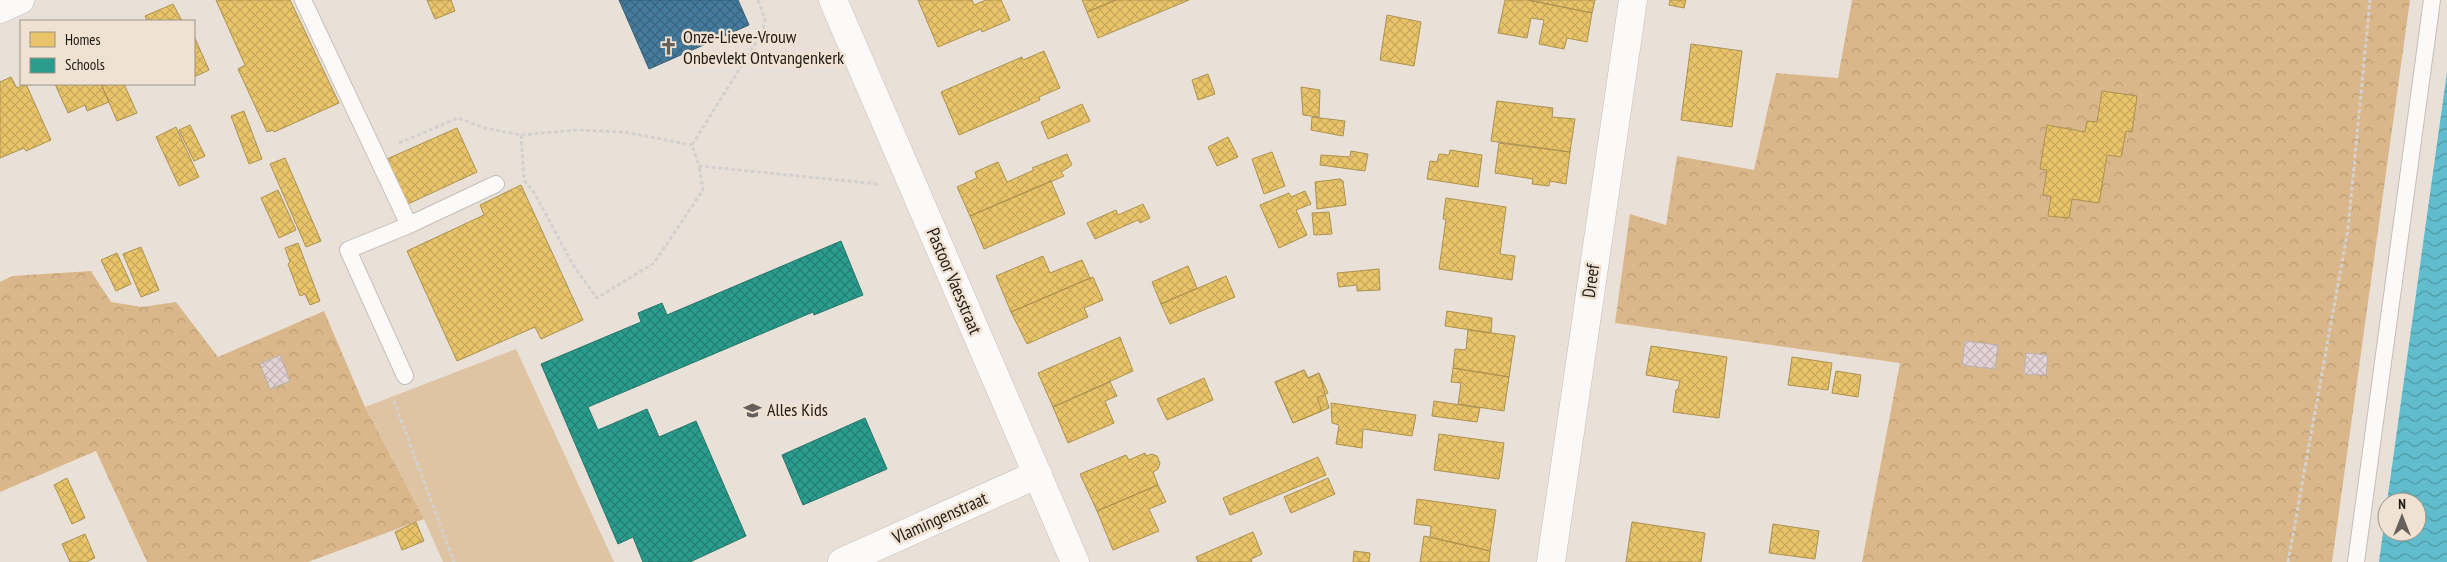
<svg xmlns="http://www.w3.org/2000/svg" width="2447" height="562" viewBox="0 0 2447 562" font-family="'PT Sans Narrow',sans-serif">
  <defs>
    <pattern id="forest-crowns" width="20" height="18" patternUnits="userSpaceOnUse" patternTransform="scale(1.25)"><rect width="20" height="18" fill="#dab78a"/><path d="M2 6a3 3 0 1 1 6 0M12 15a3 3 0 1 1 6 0" fill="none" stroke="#bb9d76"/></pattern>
    <pattern id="water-waves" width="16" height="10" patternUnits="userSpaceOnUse" patternTransform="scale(1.25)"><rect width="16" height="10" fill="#61bdcd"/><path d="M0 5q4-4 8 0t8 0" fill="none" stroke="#4f99a5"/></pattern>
    <pattern id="homes-cross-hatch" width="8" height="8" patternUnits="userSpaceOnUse" patternTransform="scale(1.25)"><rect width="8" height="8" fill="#e9c46a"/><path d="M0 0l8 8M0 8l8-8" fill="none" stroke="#c7a85b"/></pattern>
    <pattern id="schools-cross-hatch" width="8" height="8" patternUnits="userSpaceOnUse" patternTransform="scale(1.25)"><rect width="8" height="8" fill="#2a9d8f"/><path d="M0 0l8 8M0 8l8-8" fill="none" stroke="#237f74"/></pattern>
    <pattern id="public-cross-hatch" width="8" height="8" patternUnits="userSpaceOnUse" patternTransform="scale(1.25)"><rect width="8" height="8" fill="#457b9d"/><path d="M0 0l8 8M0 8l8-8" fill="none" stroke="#39647f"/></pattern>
    <pattern id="building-cross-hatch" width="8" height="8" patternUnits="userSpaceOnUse" patternTransform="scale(1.25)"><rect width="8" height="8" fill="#e4d3d6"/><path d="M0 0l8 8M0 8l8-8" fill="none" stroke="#c3b5b7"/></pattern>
  </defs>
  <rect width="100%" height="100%" fill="#e9e1d8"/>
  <!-- green -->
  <path fill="#dfc4a3" d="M516,349L614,562H443L424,519L365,407Z"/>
  <!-- forest -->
  <path fill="url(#forest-crowns)" d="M1852,0H2410L2332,562H1862L1900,363L1615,323L1630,214L1666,225L1677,156L1754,170L1776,73L1838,78Z
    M91,271L111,302L142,307L176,302L218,357L324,311L365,407L424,519L308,562H147L96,451L0,492V282L12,276Z"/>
  <!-- water -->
  <path fill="url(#water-waves)" d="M2447,72V562H2379L2387,503V532H2417V502H2387Z"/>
  <!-- homes -->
  <path fill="url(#homes-cross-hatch)" stroke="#ac9150" d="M216,0H290L339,103L274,132L273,130L267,132L238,69L245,65Z
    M427,0H451L455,11L435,19Z
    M918,0H972L974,5L986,0H1001L1010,20L982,32L981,29L938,47Z
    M1082,0H1116L1087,12Z
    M1116,0H1189L1098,38L1087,12Z
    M1505,0H1528L1592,13L1587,42L1567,38L1564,49L1539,44L1544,20L1531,18L1527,38L1498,33Z
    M1528,0H1595L1592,13Z
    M1670,0H1686L1684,8L1669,5Z
    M173,4L182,21H147L145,16Z
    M1387,15L1421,22L1414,66L1380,60Z
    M194,36L209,70L194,77Z
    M1691,44L1742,51L1732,127L1681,120Z
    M1044,51L1060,88L1039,97L1040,100L959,135L941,92L1022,57L1023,60Z
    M1208,74L1215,94L1198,100L1192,80Z
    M11,77L17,88L26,84L51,140L26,151L24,148L0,158V82Z
    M55,84H101L109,102L87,111L85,105L68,113Z
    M101,84H124L137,113L117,121Z
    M1301,87L1320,90L1319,117L1303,115Z
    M2102,91L2137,96L2132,132L2126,131L2121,157L2107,155L2099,203L2072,199L2069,218L2048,216L2051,196L2043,195L2047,170L2040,169L2047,125L2085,132L2087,121L2097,122Z
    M1497,101L1553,108L1552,117L1575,119L1570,152L1491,141Z
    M1082,104L1090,121L1048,139L1041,122Z
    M244,111L262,159L249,164L231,116Z
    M1312,117L1345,121L1343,136L1311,130Z
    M190,125L205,156L194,161L179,130Z
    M176,127L199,177L179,186L156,137Z
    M457,128L477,172L408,204L387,159Z
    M1228,137L1238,157L1217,166L1208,147Z
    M1499,143L1570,152L1566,184L1550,181L1549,186L1532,184L1533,179L1495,173Z
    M1450,150L1482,155L1478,187L1427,179L1430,161L1437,162L1439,154L1449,155Z
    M1351,151L1368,154L1365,171L1320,165L1321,155L1350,157Z
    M1272,152L1285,186L1264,194L1252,159Z
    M1067,154L1072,165L1061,172L1064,176L970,216L957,187L977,178L975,172L998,162L1007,182L1034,170L1032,168Z
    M285,158L321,241L306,247L270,164Z
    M1340,179L1343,181L1346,205L1317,209L1315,182Z
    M1051,181L1065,214L984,249L970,216Z
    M521,185L583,320L541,339L535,327L457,361L407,251L484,215L480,205Z
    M278,190L296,230L279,238L261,198Z
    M1305,191L1311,204L1296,210L1307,235L1279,248L1260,205L1289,193L1291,197Z
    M1446,198L1506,207L1500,254L1515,256L1512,280L1439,269L1446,219H1443Z
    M1143,204L1150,218L1140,223L1138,220L1095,239L1087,223L1116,210L1118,215Z
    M1329,212L1332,234L1314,235L1312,213Z
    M298,243L320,301L310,305L305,294L300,296L288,264L290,262L285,248Z
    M141,247L159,290L141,297L123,254Z
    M117,253L131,284L116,291L101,260Z
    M1043,256L1050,273L1082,260L1090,278L1011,312L996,276Z
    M1188,266L1197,288L1161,304L1152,282Z
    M1379,269L1380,290L1357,291V285L1339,287L1337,273Z
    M1226,276L1235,297L1170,324L1161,304Z
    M1093,277L1103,300L1084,308L1088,317L1027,344L1011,312Z
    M1447,311L1492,318L1491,333L1445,326Z
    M1468,330L1515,336L1509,377L1453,368L1455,349L1466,350Z
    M1120,337L1133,371L1053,407L1038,373Z
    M1651,346L1727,357L1719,418L1673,412L1676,390L1678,389L1680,381L1646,375Z
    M1792,357L1832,363L1828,390L1788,385Z
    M1453,368L1509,377L1504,411L1458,404L1461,383L1451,382Z
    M1304,370L1308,378L1319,373L1328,393L1317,398L1322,411L1293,423L1275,382Z
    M1304,370L1308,378L1319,373L1329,408L1293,423L1275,382Z
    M1836,371L1861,375L1858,397L1832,393Z
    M1204,378L1213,400L1167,420L1157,399Z
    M1110,382L1117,396L1105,401L1114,423L1068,443L1053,407Z
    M1434,401L1480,408L1477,422L1432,416Z
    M1331,403L1416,415L1412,436L1363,429L1362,448L1336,444L1339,425L1332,423Z
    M1439,434L1504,443L1499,479L1434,470Z
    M1145,453L1146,456L1152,454L1157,456L1160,463L1158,469L1153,472L1158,485L1097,511L1080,474L1126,455L1129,460Z
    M1318,457L1326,475L1230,515L1223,498Z
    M67,478L85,518L72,524L54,485Z
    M1328,478L1335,494L1291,513L1284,497Z
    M1158,485L1166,502L1149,509L1159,531L1113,550L1097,511Z
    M1417,499L1496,510L1490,551L1430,537L1431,526L1414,524Z
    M416,522L424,541L402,550L395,532Z
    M1632,522L1705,533L1701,562H1626Z
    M1773,524L1819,531L1815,559L1769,553Z
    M1253,532L1262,554L1251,559L1252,562H1198L1196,557Z
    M85,534L95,558L86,562H70L62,544Z
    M1424,536L1490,551L1489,562H1420Z
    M1354,551L1370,553L1369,562H1353Z"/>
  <!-- schools -->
  <path fill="url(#schools-cross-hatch)" stroke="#26766a" d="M841,241L863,295L814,315L813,312L588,407L598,430L647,409L659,437L696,421L746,536L690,562H643L633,537L618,544L541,364L641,322L638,313L662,303L667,315Z
    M865,418L887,469L803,505L782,455Z"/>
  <!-- public -->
  <path fill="url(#public-cross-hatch)" stroke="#395e74" d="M619,0H738L749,25L649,69Z"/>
  <!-- building -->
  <path fill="url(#building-cross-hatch)" stroke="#b9b2b0" d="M1965,341L1998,345L1995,369L1962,365Z
    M2026,353L2048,355L2046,375L2024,374Z
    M280,355L290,381L270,389L260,364Z"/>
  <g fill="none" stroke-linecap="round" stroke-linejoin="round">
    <defs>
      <path id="lane" d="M303,0L409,225L496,184
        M405,376L348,250L409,225
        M2356,562L2432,0"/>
      <path id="street" d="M833,0L1075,562
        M0,9L20,0
        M842,562L1038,474
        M1551,562L1633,0"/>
    </defs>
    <!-- lane casing -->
    <use href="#lane" stroke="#c4beb8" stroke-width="18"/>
    <!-- street casing -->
    <use href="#street" stroke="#c4beb8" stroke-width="29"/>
    <!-- path -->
    <path stroke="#d3d1cf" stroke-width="3" stroke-dasharray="4 2.5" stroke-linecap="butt" d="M758,0L765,20L762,33L692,145L699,166L878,184
      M521,135L524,180L535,194L573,265L597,298L654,263L703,190L699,166
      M399,143L458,118L485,128L521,135L577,130L624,132L692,145
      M394,401L454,562
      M2288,562L2348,229L2370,0"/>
    <!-- lane -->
    <use href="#lane" stroke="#fcfaf9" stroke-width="16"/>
    <!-- street -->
    <use href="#street" stroke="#fcfaf9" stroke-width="28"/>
  </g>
  <!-- icons -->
  <defs>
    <symbol id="church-bare" viewBox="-9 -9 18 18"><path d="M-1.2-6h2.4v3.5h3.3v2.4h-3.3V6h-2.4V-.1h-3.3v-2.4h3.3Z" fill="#656059" stroke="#efe2d2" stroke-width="2.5" paint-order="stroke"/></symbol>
    <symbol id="school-bare" viewBox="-9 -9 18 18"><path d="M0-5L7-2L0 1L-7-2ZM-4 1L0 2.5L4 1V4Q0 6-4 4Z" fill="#656059" stroke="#efe2d2" stroke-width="2.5" paint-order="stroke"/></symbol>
  </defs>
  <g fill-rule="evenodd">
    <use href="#church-bare" x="656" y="34" width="25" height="25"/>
    <use href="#school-bare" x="740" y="398" width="25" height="25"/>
  </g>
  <g text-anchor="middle" stroke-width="5" stroke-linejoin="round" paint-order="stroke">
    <!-- poi labels -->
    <g font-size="18" fill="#1e1a14" stroke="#efe2d2" text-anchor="start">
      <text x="683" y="43">Onze-Lieve-Vrouw<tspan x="683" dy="21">Onbevlekt Ontvangenkerk</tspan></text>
      <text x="767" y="416">Alles Kids</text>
    </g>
    <!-- street labels -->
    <g font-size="18" fill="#1e1a14" stroke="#efe2d2">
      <text transform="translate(954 281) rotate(67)" y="6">Pastoor Vaesstraat</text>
      <text transform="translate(1591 281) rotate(-82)" y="6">Dreef</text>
      <text transform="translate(940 518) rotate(-24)" y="6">Vlamingenstraat</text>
    </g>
  </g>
  <!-- legend -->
  <rect x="20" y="20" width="175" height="65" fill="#efe2d2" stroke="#9b9286"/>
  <rect x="30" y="32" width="25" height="15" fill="#e9c46a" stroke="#9b9286"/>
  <text x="65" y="45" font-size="15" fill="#1e1a14">Homes</text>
  <rect x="30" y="58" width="25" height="15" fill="#2a9d8f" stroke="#9b9286"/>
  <text x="65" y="70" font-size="15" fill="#1e1a14">Schools</text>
  <!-- north arrow -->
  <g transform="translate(2402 517)"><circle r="24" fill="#efe2d2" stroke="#9b9286"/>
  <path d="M0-4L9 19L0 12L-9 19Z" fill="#656059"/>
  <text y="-8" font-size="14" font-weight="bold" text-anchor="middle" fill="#1e1a14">N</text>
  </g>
</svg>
